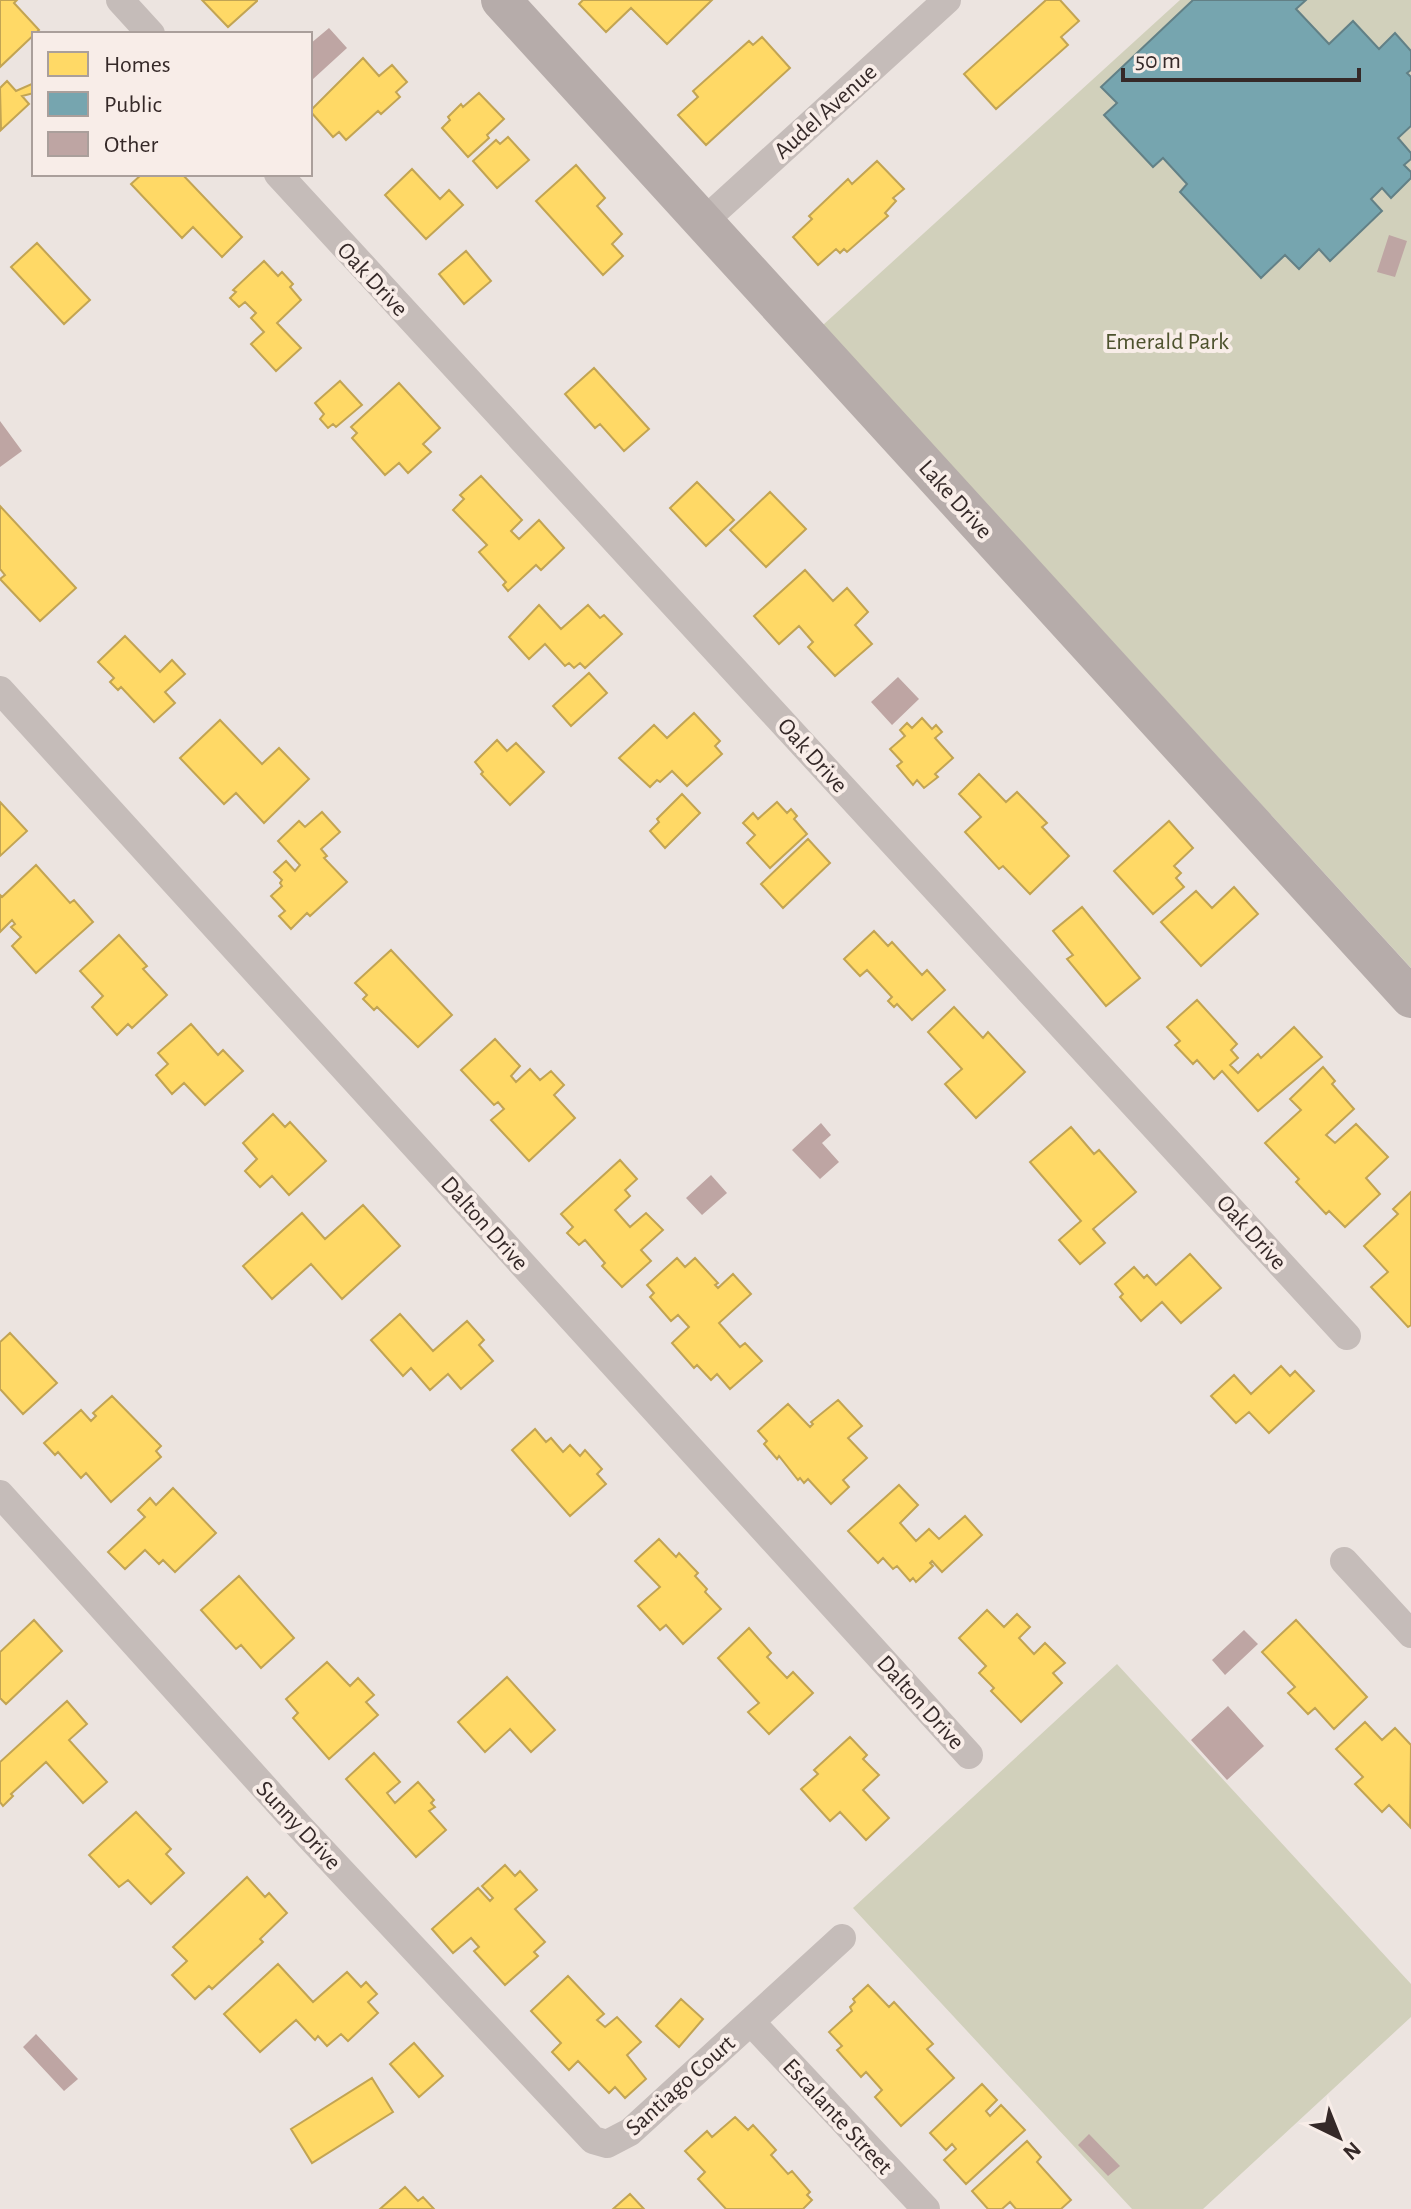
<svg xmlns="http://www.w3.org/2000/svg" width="1411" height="2209" viewBox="0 0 1411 2209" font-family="'Alegreya Sans',sans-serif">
  <rect width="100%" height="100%" fill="#ece4e0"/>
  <!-- green -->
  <path fill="#d1d0bb" d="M1180,0H1411V968L823,325Z
    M1117,1664L1411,1984V2017L1203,2209H1132L853,1908Z"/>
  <!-- homes -->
  <path fill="#ffd966" stroke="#c2a453" stroke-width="2" d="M0,0H17L14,3L39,30L0,67Z
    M202,0H257V1L228,27Z
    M583,0H712L667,44L631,8L606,32L579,4Z
    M1046,0H1060L1079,21L1061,37L1068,45L996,109L964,74Z
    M762,37L790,68L706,145L678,115L698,97L693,91L749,41L753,45Z
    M363,58L379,76L392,65L407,82L396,92L400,97L381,114L378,111L346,140L339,132L333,137L310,111Z
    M7,81L16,91L34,83V93L22,96L29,104L1,130L0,88Z
    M479,93L504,119L487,135L489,138L468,157L442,128L450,120L448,117L461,104L463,107Z
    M508,137L529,160L497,188L473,161L496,140L500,144Z
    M877,161L904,189L893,198L896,201L885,213L888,216L847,252L844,249L840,253L836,249L818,265L793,237L812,219L809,216L848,179L852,184Z
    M576,165L605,198L597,206L622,234L612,244L623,256L603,275L536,201Z
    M412,169L440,199L449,190L463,205L426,239L385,195Z
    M142,174H182L242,237L222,257L193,227L182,238L131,184Z
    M37,243L90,300L64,324L11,267Z
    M466,251L491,281L464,304L439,274Z
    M264,261L278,276L282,272L293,284L290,287L301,300L277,323L301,348L276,371L251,344L264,332L251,318L256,313L245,302L239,307L230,298L236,292L233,290Z
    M594,368L649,429L624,451L600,424L595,428L565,394Z
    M340,381L362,405L336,427L333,424L328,428L320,419L324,414L315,403Z
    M399,383L440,428L423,444L431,452L408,473L399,463L385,475L352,438L357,433L351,427Z
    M481,476L522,520L511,531L519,539L539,520L564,548L541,570L536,565L508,591L503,585L506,582L479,552L487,545L453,510L464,499L460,495Z
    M697,482L734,520L706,546L670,508Z
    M770,492L806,529L766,567L730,530Z
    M0,506L76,588L40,621L0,579L5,575L0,569Z
    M805,570L833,601L847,588L868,612L855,625L872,644L835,676L808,647L813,642L799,626L779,644L754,616Z
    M539,605L561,629L588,605L600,618L604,615L622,634L585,668L580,663L574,668L569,663L565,666L545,644L529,659L509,637Z
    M125,636L160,672L172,660L185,674L165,692L175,703L154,722L121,687L118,690L110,682L114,678L98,662Z
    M589,673L607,693L571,726L553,706Z
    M694,713L720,741L715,746L722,754L687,786L672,771L660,782L657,780L650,787L619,758L654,725L667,738Z
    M922,718L932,729L936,725L942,732L935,738L953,758L935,774L938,777L924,788L917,780L913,785L897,766L902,762L890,749L905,736L900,730L907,723L912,728Z
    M220,720L262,764L279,748L309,779L264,823L236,793L224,804L180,758Z
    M497,740L507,751L516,743L544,772L510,805L481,774L483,772L475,762Z
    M979,774L1006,802L1017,792L1047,823L1042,827L1069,856L1030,894L1003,866L999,869L965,832L981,817L959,794Z
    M682,794L700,813L665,848L650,831L659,822L657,819Z
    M0,802L27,831L0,856Z
    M777,802L787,813L791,809L797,816L794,819L807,834L770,868L747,843L755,835L743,823L753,813L758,819Z
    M322,812L340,832L321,849L327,856L324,858L347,882L310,916L307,913L291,929L279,916L285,911L271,896L282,886L280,883L282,880L274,872L286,861L295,871L300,865L278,841L299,821L305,827Z
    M1169,821L1193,848L1174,866L1181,873L1176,878L1184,887L1153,914L1114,871Z
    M808,839L830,863L783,908L761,884Z
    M36,865L70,903L74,900L93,922L36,973L12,946L21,937L11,927L15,924L12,920L0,932V895L2,897Z
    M1234,887L1258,914L1201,966L1161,922L1196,891L1212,908Z
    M1082,907L1140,978L1106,1006L1067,959L1073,955L1053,931Z
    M874,931L888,946L892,942L922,975L927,970L945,990L912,1020L897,1004L894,1007L888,1001L892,997L867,970L860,976L844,959Z
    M119,935L147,966L143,969L167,995L132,1028L128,1024L117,1035L92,1007L103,996L80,971Z
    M391,950L452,1015L418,1047L377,1007L374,1010L363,999L367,995L355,983Z
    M1197,1000L1237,1044L1231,1050L1238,1058L1230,1065L1238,1073L1258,1054L1261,1058L1294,1027L1322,1057L1258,1111L1222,1071L1214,1079L1197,1060L1193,1064L1175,1045L1180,1041L1167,1027Z
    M954,1007L983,1038L988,1032L1025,1072L976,1118L945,1084L962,1069L928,1032Z
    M191,1024L218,1055L223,1050L243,1071L205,1105L184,1083L172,1094L156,1075L168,1064L158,1053Z
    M495,1039L520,1066L511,1076L516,1082L530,1069L540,1080L551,1071L564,1085L554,1095L575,1118L529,1161L491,1120L504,1109L498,1102L494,1105L461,1070Z
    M1323,1067L1335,1081L1332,1084L1354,1109L1326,1135L1335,1143L1356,1124L1388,1157L1366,1178L1380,1194L1345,1227L1329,1211L1326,1214L1296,1182L1299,1179L1265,1143L1301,1110L1290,1099Z
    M273,1114L285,1127L290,1122L326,1161L289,1195L272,1176L260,1187L245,1171L257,1159L243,1143Z
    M1071,1127L1094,1154L1099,1150L1136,1192L1093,1229L1105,1243L1080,1264L1059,1240L1081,1221L1030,1162Z
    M620,1160L637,1179L625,1190L630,1196L615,1210L630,1227L646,1213L663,1230L641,1250L651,1261L622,1287L602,1266L605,1263L585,1240L579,1245L567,1233L573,1227L561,1214Z
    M1411,1192V1325L1408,1327L1371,1287L1388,1272L1364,1246L1398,1214L1393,1209Z
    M363,1205L400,1246L342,1299L311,1264L272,1299L243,1266L302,1213L325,1239Z
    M1190,1254L1221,1288L1181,1323L1162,1302L1141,1321L1120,1297L1123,1294L1115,1284L1134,1267L1144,1278L1147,1275L1156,1285Z
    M677,1258L685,1267L695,1258L718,1283L715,1285L718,1288L733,1274L751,1294L719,1323L740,1347L745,1343L762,1361L730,1389L717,1374L711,1380L697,1365L694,1368L672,1343L689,1327L678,1315L671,1321L650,1297L654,1293L647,1285Z
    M400,1314L433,1351L467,1321L484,1340L479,1345L493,1361L461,1389L448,1374L430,1390L411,1368L403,1376L371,1340Z
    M10,1333L57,1383L23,1414L0,1389V1342Z
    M1281,1366L1290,1376L1295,1371L1314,1391L1269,1433L1249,1412L1236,1423L1211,1396L1234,1375L1251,1394Z
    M112,1396L161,1446L156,1451L161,1457L111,1502L86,1473L81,1478L58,1452L55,1455L44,1443L81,1410L91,1421L96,1416L93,1413Z
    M838,1400L862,1426L848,1438L867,1458L843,1480L849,1487L831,1504L808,1479L804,1483L800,1478L798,1480L779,1456L777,1459L764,1444L767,1441L758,1431L788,1404L810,1427L813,1424L811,1422Z
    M535,1429L546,1442L551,1438L563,1452L570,1445L580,1456L585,1450L602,1469L597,1474L606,1484L570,1516L512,1450Z
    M899,1485L918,1505L900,1523L916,1541L929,1529L939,1539L965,1516L982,1535L942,1572L932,1561L930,1563L933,1566L916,1582L913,1578L910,1581L897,1566L893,1569L883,1558L878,1563L848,1531Z
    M173,1488L216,1533L175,1572L163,1560L159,1564L145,1550L125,1569L108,1552L145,1517L138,1510L150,1498L156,1505Z
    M659,1539L676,1557L679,1553L698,1573L695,1576L707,1589L705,1592L721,1609L683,1644L666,1625L660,1630L638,1606L660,1587L635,1561Z
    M239,1576L294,1638L261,1668L241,1645L236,1649L201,1610Z
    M987,1610L1004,1627L1017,1614L1030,1627L1019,1638L1034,1654L1045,1643L1065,1663L1053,1673L1062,1683L1021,1722L991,1691L994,1688L979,1673L986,1666L959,1638Z
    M34,1620L62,1651L6,1704L0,1698V1652Z
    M1296,1620L1367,1697L1334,1729L1315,1708L1308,1714L1288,1693L1295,1687L1262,1652Z
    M749,1628L771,1653L767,1657L787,1678L793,1672L813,1693L769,1734L748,1712L759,1703L718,1658Z
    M327,1662L350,1686L358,1678L374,1695L366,1702L378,1715L329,1759L293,1718L298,1713L286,1699Z
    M507,1677L555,1730L531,1752L510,1729L485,1752L458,1722Z
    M67,1701L87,1724L69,1740L107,1782L83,1803L46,1762L11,1794L13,1796L3,1806L0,1802V1762Z
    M1365,1722L1382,1740L1395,1728L1411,1745L1410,1827L1389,1805L1382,1812L1355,1784L1363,1777L1336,1749Z
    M850,1737L867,1755L863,1759L879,1775L863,1790L889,1818L866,1840L840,1812L830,1821L801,1789L818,1774L814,1770Z
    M374,1753L400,1782L387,1793L395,1803L418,1782L434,1800L431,1803L435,1807L429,1811L446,1830L416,1857L346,1779Z
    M136,1812L171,1849L166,1854L184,1873L151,1904L128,1880L119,1887L89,1855Z
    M505,1865L515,1876L520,1871L537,1890L515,1909L545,1942L534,1952L538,1956L505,1985L474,1951L479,1947L471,1938L453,1953L432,1929L478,1888L490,1901L493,1898L482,1886Z
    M247,1877L265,1897L269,1893L287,1913L260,1939L263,1942L212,1989L209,1986L195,1999L172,1975L187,1961L173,1947Z
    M278,1964L313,2002L347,1972L361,1987L366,1982L377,1994L368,2002L378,2013L348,2041L341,2034L327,2046L318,2036L315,2040L296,2020L260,2052L224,2014Z
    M568,1976L604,2014L597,2020L605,2027L617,2017L641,2042L627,2055L646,2079L625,2098L615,2087L609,2093L578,2061L569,2070L552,2052L561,2043L531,2011Z
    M868,1985L889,2007L894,2002L933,2044L927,2049L954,2078L901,2126L875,2097L882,2090L866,2072L861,2077L837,2050L842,2046L829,2032L852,2011L850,2007L855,2002L853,1999Z
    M681,1999L703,2019L679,2047L656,2026Z
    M414,2043L443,2076L419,2097L390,2064Z
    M372,2078L393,2112L312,2163L291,2129Z
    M982,2084L997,2100L986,2111L990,2116L1001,2105L1025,2130L966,2184L944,2160L956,2149L952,2144L946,2150L930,2133Z
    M735,2117L748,2130L753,2125L776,2150L771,2155L788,2174L792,2171L810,2192L807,2195L812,2200L803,2209H726L698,2179L705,2172L685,2151L707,2131L712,2137Z
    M1027,2141L1041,2157L1037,2162L1071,2200L1061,2209H1016L1010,2202L1002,2209H988L972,2191Z
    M405,2187L418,2201L423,2197L434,2209H380Z
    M630,2194L644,2209H613Z"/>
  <!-- public -->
  <path fill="#76a5af" stroke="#628086" stroke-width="2" d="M1193,0H1306L1296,9L1329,44L1353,21L1379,49L1395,33L1411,51V70L1407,73L1411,77V126L1398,138L1411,153V159L1404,165L1411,172V178L1391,198L1382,188L1371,199L1382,211L1330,261L1319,249L1299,269L1285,255L1261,278L1180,192L1187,184L1163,158L1153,167L1104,115L1117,103L1101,87Z"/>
  <!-- building -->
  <path fill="#bea5a3" d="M329,28L347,48L312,80L310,77V44Z
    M1389,235L1407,241L1395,277L1377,272Z
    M0,421L22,451L0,467Z
    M898,677L919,699L892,725L871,702Z
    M821,1123L831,1135L822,1143L839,1162L820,1179L792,1150Z
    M711,1175L727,1193L702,1215L686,1198Z
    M1244,1630L1258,1644L1225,1675L1212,1660Z
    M1228,1706L1264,1746L1227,1780L1191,1740Z
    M36,2034L78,2079L64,2091L23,2047Z
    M1089,2134L1120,2166L1108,2176L1078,2145Z"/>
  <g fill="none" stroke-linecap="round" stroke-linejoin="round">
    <!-- street -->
    <path stroke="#c5bcb9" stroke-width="28" d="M120,0L151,34
      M278,174L1347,1336
      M703,222L947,0
      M0,690L969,1755
      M0,1494L300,1827L593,2140L607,2144L630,2132L842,1938
      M1344,1561L1411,1634
      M751,2022L926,2209"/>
    <!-- secondary -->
    <path stroke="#b6acaa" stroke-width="40" d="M501,0L1411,998"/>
  </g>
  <g text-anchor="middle" stroke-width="8" stroke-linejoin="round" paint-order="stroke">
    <!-- street labels -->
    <g font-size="24" fill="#352928" stroke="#f8ede8">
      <text transform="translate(825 111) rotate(-42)" y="8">Audel Avenue</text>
      <text transform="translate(373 279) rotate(47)" y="8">Oak Drive</text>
      <text transform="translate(956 499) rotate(48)" y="8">Lake Drive</text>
      <text transform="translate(813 755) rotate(48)" y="8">Oak Drive</text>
      <text transform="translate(485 1223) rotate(48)" y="8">Dalton Drive</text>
      <text transform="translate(1252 1232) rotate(48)" y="8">Oak Drive</text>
      <text transform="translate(921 1702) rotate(48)" y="8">Dalton Drive</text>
      <text transform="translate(299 1825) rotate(47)" y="8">Sunny Drive</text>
      <text transform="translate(680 2085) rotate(-42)" y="8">Santiago Court</text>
      <text transform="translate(838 2116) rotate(47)" y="8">Escalante Street</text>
    </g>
    <!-- park labels -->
    <g font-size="24" fill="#4d522d" stroke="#f8ede8">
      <text x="1167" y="349">Emerald Park</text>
    </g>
  </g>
  <!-- legend -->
  <rect x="32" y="32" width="280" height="144" fill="#f8ede8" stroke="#aa9f9b" stroke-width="2"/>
  <rect x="48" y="52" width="40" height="24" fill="#ffd966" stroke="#aa9f9b" stroke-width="2"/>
  <text x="104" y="72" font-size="24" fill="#352928">Homes</text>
  <rect x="48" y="92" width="40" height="24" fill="#76a5af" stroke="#aa9f9b" stroke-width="2"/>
  <text x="104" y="112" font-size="24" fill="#352928">Public</text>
  <rect x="48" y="132" width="40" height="24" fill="#bea5a3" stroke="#aa9f9b" stroke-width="2"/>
  <text x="104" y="152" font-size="24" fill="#352928">Other</text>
  <!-- north arrow -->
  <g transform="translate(1339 2137) rotate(137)" stroke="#f8ede8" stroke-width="6" paint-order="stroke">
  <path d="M0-6L14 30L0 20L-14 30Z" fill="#352928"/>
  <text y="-12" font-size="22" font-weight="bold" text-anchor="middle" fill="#352928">N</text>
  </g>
  <!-- scale -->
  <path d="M1123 68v12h236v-12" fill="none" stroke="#352928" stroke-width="4"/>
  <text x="1135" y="68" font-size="24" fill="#352928" stroke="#f8ede8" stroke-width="6" paint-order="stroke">50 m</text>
</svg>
